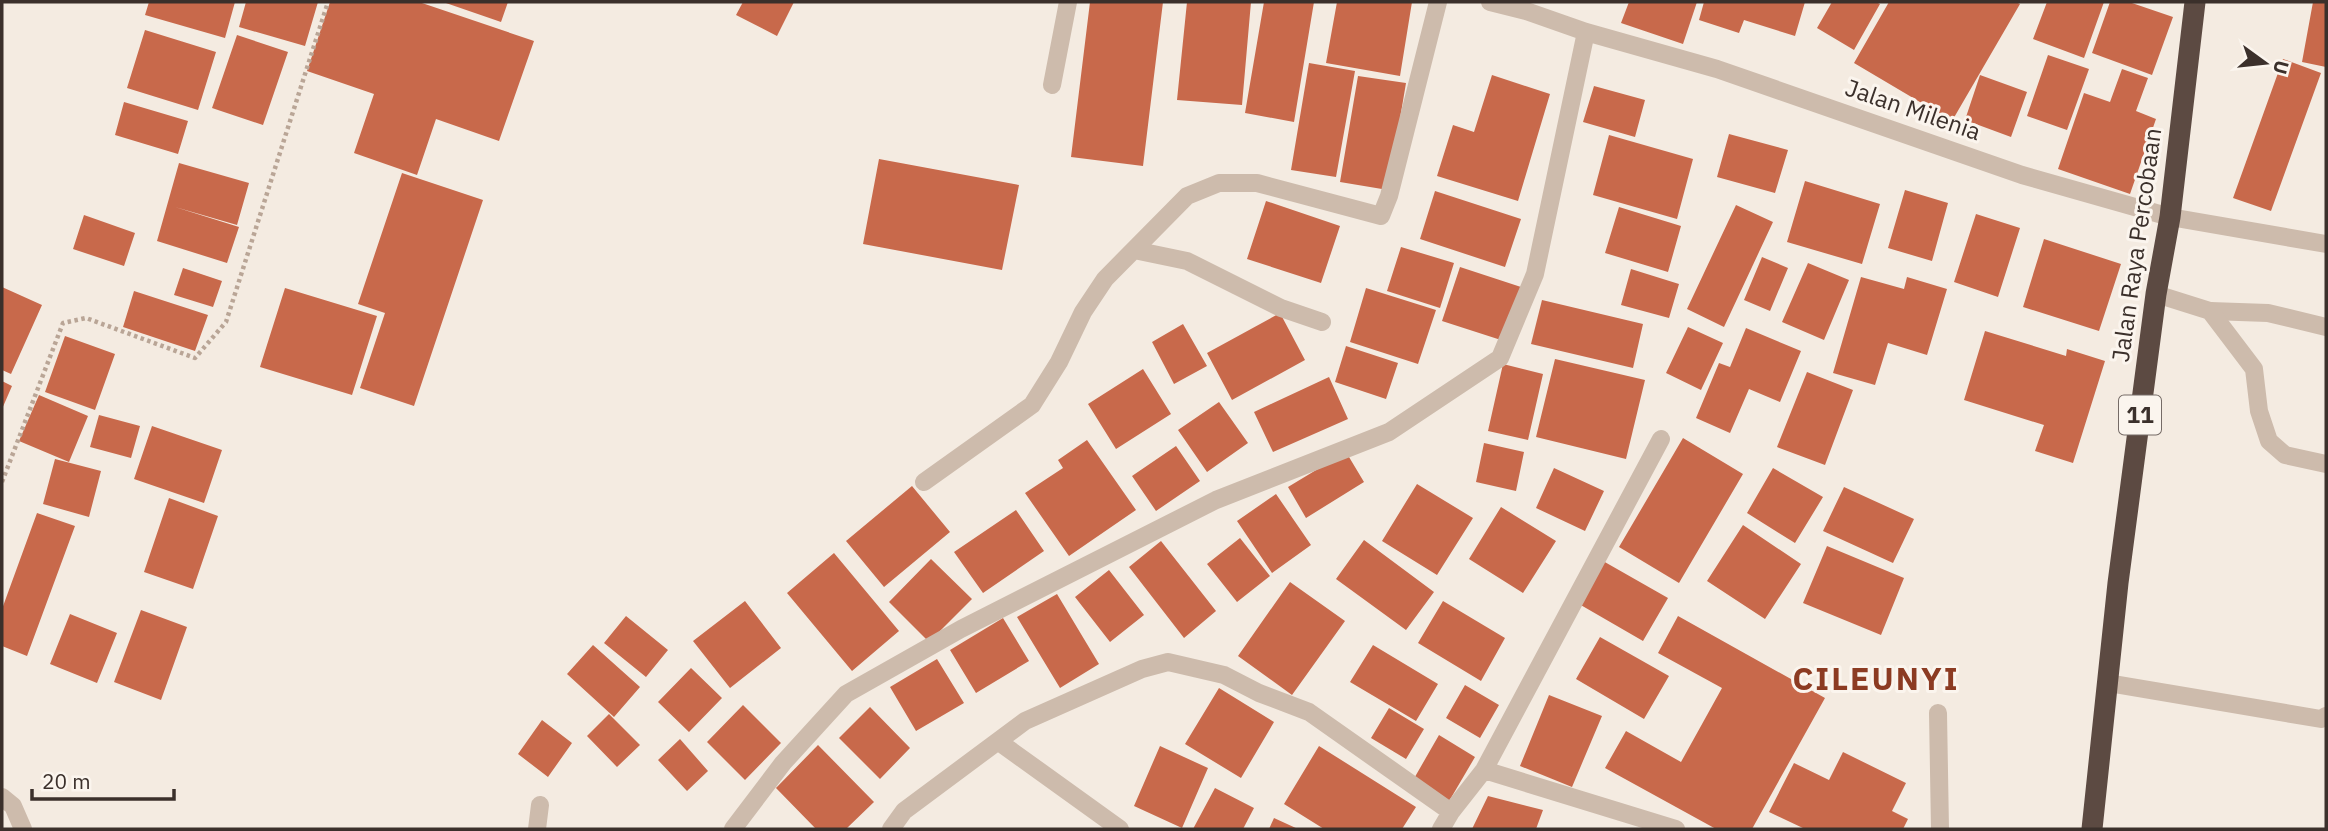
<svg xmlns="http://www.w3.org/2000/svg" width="2328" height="831" viewBox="0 0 2328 831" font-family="'IBM Plex Sans',sans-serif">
  <rect width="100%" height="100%" fill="#f4ebe1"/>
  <!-- building -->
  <path fill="#c8694b" d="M149,2H235L225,38L145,15Z
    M246,2H318L305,46L239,27Z
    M330,2H419L534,41L499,141L436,119L417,175L354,153L374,94L307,71Z
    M443,2H508L501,22Z
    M743,2H794L777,36L736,15Z
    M1090,2H1163L1143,166L1071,157Z
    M1187,2H1251L1242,105L1177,100Z
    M1264,2H1314L1294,122L1245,113Z
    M1337,2H1412L1400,76L1326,63Z
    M1629,2H1697L1683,44L1621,23Z
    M1704,2H1805L1795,36L1744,20L1739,33L1699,20Z
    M1832,2H1876L1880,4L1854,50L1817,28Z
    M1889,2H2016L2020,4L1952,121L1854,63Z
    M2047,2H2104L2084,58L2033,39Z
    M2110,2H2129L2173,17L2152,75L2092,53Z
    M2313,2H2326V67L2302,62Z
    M145,30L216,52L198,110L127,88Z
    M237,35L288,52L263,125L212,108Z
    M2048,55L2089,69L2067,130L2027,116Z
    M2283,59L2321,73L2271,211L2233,198Z
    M1309,63L1355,71L1336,177L1291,170Z
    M2122,69L2148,78L2136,111L2156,119L2130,194L2058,169L2084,93L2110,102Z
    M1492,75L1550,94L1518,201L1437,176L1453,125L1474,132Z
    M1980,75L2027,92L2011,137L1965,120Z
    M1358,76L1406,83L1388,190L1340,182Z
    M1594,86L1645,100L1635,137L1583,122Z
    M124,102L188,121L178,154L115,135Z
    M1729,134L1788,150L1775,193L1717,177Z
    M1609,135L1693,159L1677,219L1593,195Z
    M879,159L1019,185L1002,270L863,244Z
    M179,163L249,183L237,225L175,207L239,227L227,263L157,241Z
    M402,173L483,200L414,406L360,388L385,313L358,304Z
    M1805,181L1880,204L1862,264L1787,242Z
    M1905,190L1948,203L1932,261L1888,248Z
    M1435,191L1521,219L1505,267L1420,239Z
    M1266,201L1340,226L1321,283L1247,259Z
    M1736,205L1773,222L1724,327L1687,309Z
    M1619,207L1681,226L1668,272L1605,253Z
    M1976,214L2020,228L1998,297L1954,282Z
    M84,215L135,233L124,266L73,249Z
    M2044,239L2121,264L2099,331L2023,307Z
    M1401,247L1454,263L1440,308L1387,291Z
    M1762,257L1788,268L1770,311L1744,300Z
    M1808,263L1849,280L1824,340L1782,322Z
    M1460,267L1521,287L1504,341L1442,321Z
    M183,268L222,281L213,307L174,295Z
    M1631,269L1679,284L1669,318L1621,305Z
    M1861,277L1904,289L1907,277L1947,289L1927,355L1888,343L1875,385L1833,373Z
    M2,287L42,305L11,374L2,370Z
    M285,288L377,316L352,395L260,367Z
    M1366,288L1436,310L1418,364L1350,342Z
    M134,291L208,315L195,351L123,327Z
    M1542,300L1643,324L1633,368L1531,344Z
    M1280,313L1305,360L1232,400L1207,353Z
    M1183,324L1207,366L1174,384L1152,342Z
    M1688,327L1723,343L1701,390L1666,373Z
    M1746,328L1801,351L1780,402L1749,389L1730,433L1696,418L1719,363L1730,367Z
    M1985,331L2066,356L2067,349L2105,361L2073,463L2035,451L2044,425L1964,400Z
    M65,336L115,354L95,410L45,392Z
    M1346,346L1398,363L1386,399L1335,382Z
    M1555,359L1645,380L1626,459L1536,437Z
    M1503,364L1543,374L1528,440L1488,431Z
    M1143,369L1171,414L1116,449L1088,404Z
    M1807,372L1853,390L1825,465L1777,447Z
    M1329,377L1348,419L1273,452L1254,412Z
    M2,381L12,386L2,409Z
    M39,395L88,416L69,462L19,441Z
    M1219,402L1248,443L1207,472L1178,430Z
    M99,415L140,426L131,458L90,447Z
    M152,426L222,450L204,503L134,479Z
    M1683,438L1743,474L1679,583L1619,547Z
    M1087,440L1136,510L1069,556L1025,493L1063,468L1058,460Z
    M1484,443L1524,452L1516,491L1476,482Z
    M1176,446L1200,481L1156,511L1132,476Z
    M1346,452L1364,482L1306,518L1288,487Z
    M55,459L101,471L89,517L43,504Z
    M1554,468L1604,491L1585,531L1536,508Z
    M1773,468L1823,497L1795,543L1747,513Z
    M1417,484L1473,518L1437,575L1382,541Z
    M912,486L950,532L884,587L846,541Z
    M1844,487L1914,519L1893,563L1823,531Z
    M1276,494L1311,545L1272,573L1237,521Z
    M169,498L218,516L193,589L144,572Z
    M1501,507L1556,541L1523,593L1469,559Z
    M1016,510L1044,551L983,593L954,552Z
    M37,513L75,526L27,656L2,646V609Z
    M1743,525L1801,564L1765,619L1707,581Z
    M1240,538L1270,576L1237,602L1207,564Z
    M1364,540L1434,592L1406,630L1336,579Z
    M1161,541L1216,611L1184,638L1129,567Z
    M1827,546L1904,578L1881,635L1803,603Z
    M834,553L899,631L852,671L787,593Z
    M931,559L972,599L929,642L889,602Z
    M1603,561L1668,598L1643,641L1579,604Z
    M1109,570L1144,615L1110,642L1075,597Z
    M1290,582L1345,621L1292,695L1238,656Z
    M1057,594L1099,664L1060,688L1017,617Z
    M745,601L781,648L730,688L693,641Z
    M1443,601L1505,638L1481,681L1418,643Z
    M141,610L187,627L161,700L114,682Z
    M70,614L117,633L97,683L50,664Z
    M626,616L668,650L646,677L604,643Z
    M1678,616L1825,698L1752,829H1716L1605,768L1626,731L1681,762L1722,688L1658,653Z
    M1003,618L1029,661L976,693L950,650Z
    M1600,637L1669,676L1644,719L1576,679Z
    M593,645L640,687L614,717L567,674Z
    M1373,645L1438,684L1416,721L1350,682Z
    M937,659L964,703L916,731L890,687Z
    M691,668L722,698L689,732L658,702Z
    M1465,685L1499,705L1480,738L1446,718Z
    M1219,688L1274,722L1241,778L1185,744Z
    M1549,695L1602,716L1572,787L1520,766Z
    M743,705L781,743L745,780L707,742Z
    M870,707L910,748L880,779L839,738Z
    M1389,708L1424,729L1406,759L1371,738Z
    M609,714L640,745L617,767L587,736Z
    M542,720L572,743L548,777L518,754Z
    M1439,735L1475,757L1448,803L1412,782Z
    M680,739L708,771L687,791L658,760Z
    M818,745L874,802L846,829H816L776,788Z
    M1160,746L1208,768L1182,828L1134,806Z
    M1319,746L1416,807L1402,829H1324L1284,804Z
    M1843,752L1906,783L1892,811L1908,819L1903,829H1805L1769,812L1794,763L1829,780Z
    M1215,788L1254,808L1243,829H1193Z
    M1488,796L1543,810L1536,829H1472Z
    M1274,818L1298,829H1269Z"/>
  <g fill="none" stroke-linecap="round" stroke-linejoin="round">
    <!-- path -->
    <path stroke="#b9a596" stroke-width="4.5" stroke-dasharray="3.5 3.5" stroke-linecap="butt" d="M2,482L63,323L86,318L195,358L226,322L328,2"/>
    <!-- lane -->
    <path stroke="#cdbbac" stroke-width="18" d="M1052,85L1068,2
      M2210,311L2268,313L2326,327
      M1938,713L1940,829"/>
    <!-- street -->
    <path stroke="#cdbbac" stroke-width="18" d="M1490,2L1526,11L1586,32L1717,69L2022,175L2170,217L2326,244
      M1134,250L1187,261L1281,308L1322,322
      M2156,294L2210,311L2254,369L2259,411L2269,441L2285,455L2326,464
      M924,482L1032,405L1059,362L1083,312L1105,279L1187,196L1219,183H1257L1381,216L1389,196L1438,2
      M2108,683L2321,719L2326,716
      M999,742L1120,829
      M1484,770L1661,439
      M2,797L13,806L23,829
      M537,829L540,805
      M733,829L783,763L846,694L961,629L1216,500L1389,432L1500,358L1535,274L1586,32
      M891,829L904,811L1025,721L1142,669L1168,662L1224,675L1259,693L1309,712L1451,812L1484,770L1676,829
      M1441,829L1451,812"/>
    <!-- highway -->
    <path stroke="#5c4a42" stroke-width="21" d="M2092,829L2118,583L2156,294L2170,217L2195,2"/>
  </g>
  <g text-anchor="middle" stroke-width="6" stroke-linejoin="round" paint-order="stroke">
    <!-- shield labels -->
    <rect fill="#fbf5ee" stroke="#756b66" stroke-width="2" x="2119" y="395.5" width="42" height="39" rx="5"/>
    <g font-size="23" font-weight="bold" fill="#3b302b">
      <text x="2140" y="423">11</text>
    </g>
    <!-- street labels -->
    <g font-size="24" fill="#3b302b" stroke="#fbf5ee">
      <text transform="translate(1913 110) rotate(19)" y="8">Jalan Milenia</text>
      <text transform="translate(2137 245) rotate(-82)" y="8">Jalan Raya Percobaan</text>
    </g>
    <!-- district labels -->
    <g font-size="32" font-weight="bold" letter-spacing="2" fill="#8c3b22" stroke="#fbf5ee">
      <text x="1876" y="690">CILEUNYI</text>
    </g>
  </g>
  <!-- border -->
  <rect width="2328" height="831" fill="none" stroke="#3b302b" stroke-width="7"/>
  <!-- north arrow -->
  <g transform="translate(2265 63) rotate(105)" stroke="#fbf5ee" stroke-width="5" paint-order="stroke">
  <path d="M0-5L12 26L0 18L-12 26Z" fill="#3b302b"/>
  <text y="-10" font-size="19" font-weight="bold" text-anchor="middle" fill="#3b302b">U</text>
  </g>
  <!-- scale -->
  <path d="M32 789v10h142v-10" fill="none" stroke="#3b302b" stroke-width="3.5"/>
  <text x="42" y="789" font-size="21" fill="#3b302b" stroke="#fbf5ee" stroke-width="5" paint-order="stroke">20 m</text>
</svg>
